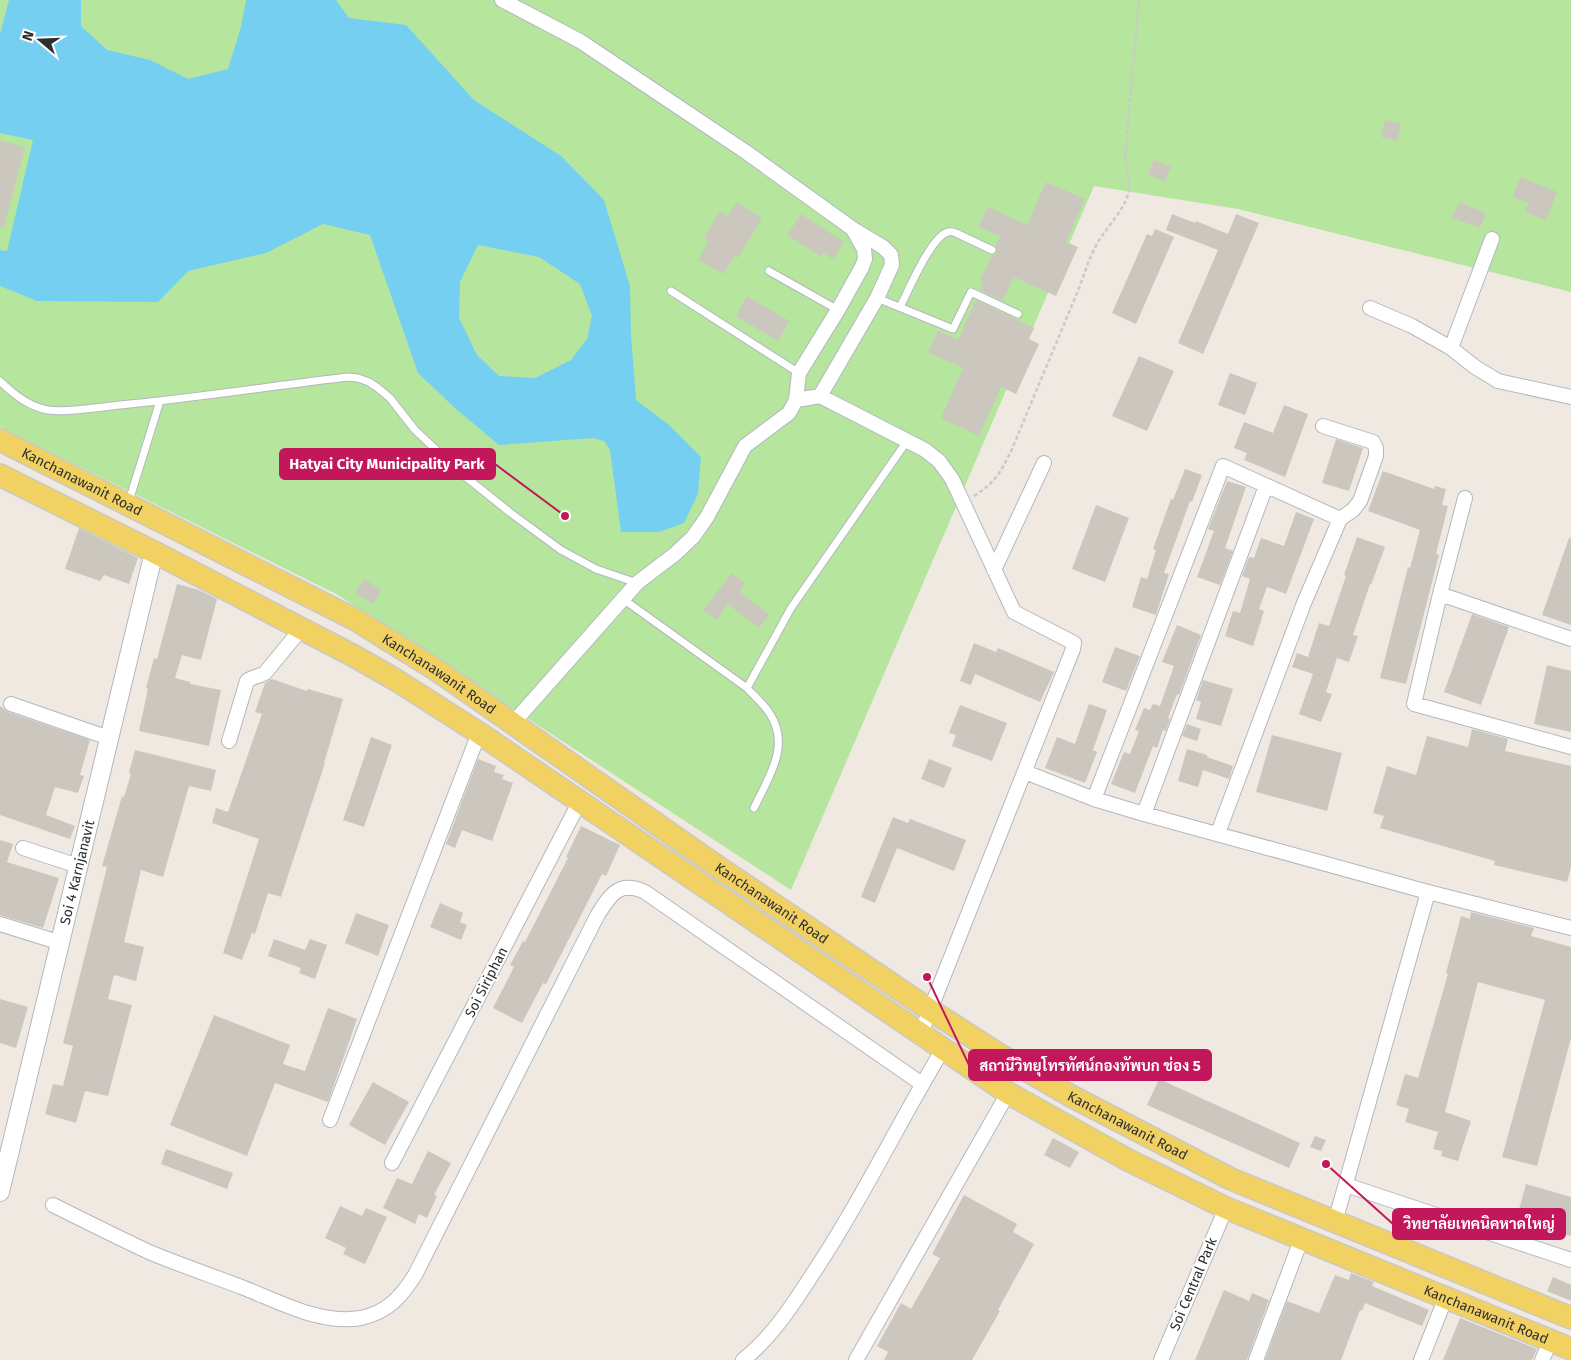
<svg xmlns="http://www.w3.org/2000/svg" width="1571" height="1360" viewBox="0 0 1571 1360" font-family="'Fira Sans',Sarabun,sans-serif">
  <rect width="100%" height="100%" fill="#efe9e1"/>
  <!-- green -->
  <path fill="#b6e59e" d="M0,0H1571V292L1238,209L1094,186L791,890L338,595L0,427Z"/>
  <!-- water -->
  <path fill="#75cff0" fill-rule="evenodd" d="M9,0H81V26L107,50L150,60L188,79L228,69L241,27L246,0H336L349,18L406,25L474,100L561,156L604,200L630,286L631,336L636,400L669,425L701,457L698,494L684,523L659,532H621L610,450L604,441L593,438L499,445L456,409L418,373L370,235L323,224L266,253L188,271L158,302L37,301L0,286V250L7,251L33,140L0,133V34ZM478,245L539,257L580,284L592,316L587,339L571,360L535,378L499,376L477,355L459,318L460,282Z"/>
  <!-- building -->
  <path fill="#cbc7bf" d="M1385,120L1401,124L1397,141L1381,137Z
    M0,140L25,147L4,227H0Z
    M1154,160L1171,166L1165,181L1148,175Z
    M1520,177L1557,192L1546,220L1525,212L1529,203L1513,197Z
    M1046,182L1085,199L1066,242L1078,247L1056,296L1014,277L1003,301L980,290L983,283L980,281L992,255H995L997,252L996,246L1000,236L978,227L988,207L1027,225Z
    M737,202L762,218L738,258L735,256L723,274L698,259L709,241L704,238L720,211L728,216Z
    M1459,202L1486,213L1480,228L1452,218Z
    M801,214L844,242L833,259L823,253L820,256L787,235Z
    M1172,214L1195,223L1196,221L1228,234L1236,214L1259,223L1203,354L1178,343L1218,250L1166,230Z
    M1155,229L1174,237L1136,324L1112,313L1147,234L1152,236Z
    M747,296L789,321L778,341L736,316Z
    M976,300L1034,328L1029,339L1039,344L1016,394L1001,387L979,436L941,418L963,368L928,352L938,331L958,340Z
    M1139,356L1174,371L1147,431L1112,416Z
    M1230,373L1257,383L1245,415L1218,405Z
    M1284,405L1308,414L1285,477L1244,460L1247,453L1234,448L1244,422L1273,433Z
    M1336,439L1363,448L1349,491L1322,483Z
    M1185,469L1202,475L1192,502L1190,501L1164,573L1169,574L1156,615L1132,607L1141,577L1147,579L1156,550L1153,549L1171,499L1173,500Z
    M1383,471L1434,489L1435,486L1446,489L1442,505L1448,506L1436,554L1439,555L1406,684L1380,678L1408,567L1410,568L1420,530L1368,511Z
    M1227,481L1246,487L1225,548L1233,551L1220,585L1197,577L1214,531L1208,529Z
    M1096,505L1129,518L1105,582L1072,569Z
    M1296,512L1314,519L1286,594L1267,587L1259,609L1264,611L1253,646L1225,636L1233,611L1240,613L1250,579L1242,576L1249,557L1254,558L1261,538L1284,546Z
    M79,528L138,558L129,584L104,575L100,581L65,569Z
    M1357,537L1385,547L1371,585L1370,584L1353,635L1358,636L1349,662L1337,658L1326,692L1332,694L1321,722L1299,714L1313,674L1292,667L1297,653L1308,657L1319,623L1329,626L1346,576L1344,575Z
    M1569,538H1571V625L1542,615Z
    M732,573L745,583L739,591L769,615L759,628L728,604L716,620L703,610Z
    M364,579L381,590L373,604L355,593Z
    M177,584L199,590L217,599L201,660L182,655L175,678L190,682V684L221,690L209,746L139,731L148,689L146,688L154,658L157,659Z
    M1472,614L1509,627L1481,705L1444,692Z
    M1177,625L1201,635L1179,695L1177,694L1168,718L1170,719L1166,731L1163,730L1157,748L1153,746L1135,793L1111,784L1124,752L1130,754L1139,731L1135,730L1144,708L1150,710L1153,704L1160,706L1174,666L1162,662Z
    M974,643L996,652L998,648L1054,672L1040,702L975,674L971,685L960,681Z
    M1115,647L1140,656L1126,691L1102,682Z
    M1547,665L1571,671V732L1534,724Z
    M272,679L307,691L308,689L343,699L324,763H325L281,897L268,893L255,934L252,933L242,960L223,953L259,839L212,823L216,808L228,812L262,714L255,712L265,683Z
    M1203,680L1233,689L1221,726L1196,719L1201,702L1196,700Z
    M1089,704L1107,710L1093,750L1097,752L1085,783L1045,768L1057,737L1075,744Z
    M960,705L1007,723L992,761L952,746L956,735L949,733Z
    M0,706L8,712L90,740L80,775L84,776L78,793L55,787L46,815L75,826L70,839L0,815Z
    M1187,724L1201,729L1197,741L1182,736Z
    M1472,729L1508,739L1505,751L1571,766V867L1567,882L1494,865L1495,861L1380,828L1384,816L1373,813L1387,766L1416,775L1427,736L1468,747Z
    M1272,735L1342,753L1327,811L1256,792Z
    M371,737L392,745L364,827L343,820Z
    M1187,749L1207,755V757L1233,766L1229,779L1203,770L1198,787L1178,781Z
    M135,750L216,770L211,791L189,786L163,877L141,870L124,942L144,947L136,981L114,975L108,999L132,1005L108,1096L85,1091L76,1123L45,1114L53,1084L63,1086L73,1046L63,1043L107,867L102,866L122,796L124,797L131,774L129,773Z
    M478,759L496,766L494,772L504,775L502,779L513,783L492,841L462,830L455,848L446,844Z
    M929,759L952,768L944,788L921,779Z
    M893,817L908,823L910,819L966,840L954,871L897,848L875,903L861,897Z
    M581,826L620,845L606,876L602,874L546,984L543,983L522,1023L493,1008L514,967L510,965L523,941L525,942L568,858L566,857Z
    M0,840L13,844L7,862L59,878L43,928L0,915Z
    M440,903L463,913L460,922L467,925L461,940L430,927Z
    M1471,912L1534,928L1531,936L1571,947V1038L1537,1166L1502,1157L1545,1000L1478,982L1445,1112L1471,1121L1458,1161L1441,1156L1442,1151L1433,1149L1438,1132L1405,1122L1409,1109L1396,1105L1405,1074L1418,1078L1448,974L1446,973L1461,916L1470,919Z
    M356,913L389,925L378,956L345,943Z
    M274,939L305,950L310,939L327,945L315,979L299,973L301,968L268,956Z
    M0,999L28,1007L16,1048L0,1043Z
    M328,1008L357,1019L328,1102L275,1083L247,1156L170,1125L214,1015L290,1045L283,1064L305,1071Z
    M1159,1079L1300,1143L1289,1168L1147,1105Z
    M373,1082L409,1102L385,1145L349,1125Z
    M1315,1136L1326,1140L1321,1151L1310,1147Z
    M1053,1138L1079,1152L1070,1168L1044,1155Z
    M166,1149L233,1173L227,1189L161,1164Z
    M428,1151L451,1163L434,1195L437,1196L427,1218L419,1214L415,1224L383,1208L397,1178L412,1184Z
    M1526,1184L1571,1197V1236L1516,1220Z
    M964,1195L1017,1224L1013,1232L1034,1244L998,1310L1000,1311L972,1360H884L888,1352L877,1346L901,1303L911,1309L940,1258L932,1254Z
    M340,1206L362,1216L366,1208L387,1217L365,1264L343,1254L346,1248L325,1238Z
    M1351,1273L1374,1282L1372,1286L1429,1310L1422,1326L1365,1303L1362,1311L1360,1310L1341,1360H1265L1287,1301L1319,1313L1335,1275L1349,1280Z
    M1553,1277L1571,1285V1301L1547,1291Z
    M1224,1290L1249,1301L1252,1293L1269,1300L1247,1360H1195Z
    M1460,1318L1537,1349L1532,1360H1443Z"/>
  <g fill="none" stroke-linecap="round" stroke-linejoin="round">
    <defs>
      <path id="service" d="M769,271L838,310
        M671,291L799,373
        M877,298L953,329L971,292L1018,314
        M900,307C908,292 931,236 948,232C950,231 953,232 956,233L992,250
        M0,381C13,394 29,407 48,410C67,413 100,407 120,405C196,398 272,386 347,377L358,378L369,382L378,388L390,398L415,430L462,474L512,514L561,550L596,569L637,583
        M129,501L160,401
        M623,599L747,688L791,608L907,441
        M747,688C754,696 764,704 770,714C791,746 768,778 754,808"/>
      <path id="minor" d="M502,0L580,41L746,152L853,229L883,247L891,255L892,265L877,298L820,396L796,400
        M1370,308L1412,326L1451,348L1475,367L1498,381L1571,397
        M1451,348L1492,239
        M820,396L925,450L939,461L952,479L1014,612L1074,643L1073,649L921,1033
        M1465,498L1440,594L1414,704L1571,747
        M994,570L1044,463
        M1440,594L1571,639
        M11,704L109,738
        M513,723L637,583L675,554L693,537L707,517L745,446L789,413L796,400L799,373L838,310L862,267L865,259L864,249L854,231
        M229,741L247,681C253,676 259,677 265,673L302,628
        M1025,772L1094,799L1144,814L1428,892L1571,928
        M1094,799L1223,466L1340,519L1353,510L1360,501L1376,456V448L1373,442L1323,426
        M1144,814L1266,486
        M1218,833L1304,603L1340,519
        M23,848L78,866
        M0,924L61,943
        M330,1120L479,733
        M392,1163L580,801
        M1346,1185L1571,1260
        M53,1205C85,1221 117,1237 149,1252C180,1265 213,1276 244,1288C280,1302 321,1325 361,1318C388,1312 401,1297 415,1275L597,916C610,895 619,880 645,892L922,1084
        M1335,1222L1428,892
        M743,1360C772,1337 792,1306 812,1275C860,1203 898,1124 943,1049
        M856,1360L1008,1093
        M1161,1360L1226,1208
        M1256,1360L1301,1240
        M1421,1360L1446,1297
        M1542,1360L1551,1340"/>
      <g id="tertiary">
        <path id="s1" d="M0,1192L154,552"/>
      </g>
      <g id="primary">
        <path id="s2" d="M0,440L356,620L435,669L711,862L930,1010L1000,1055L1071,1096L1231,1179L1571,1318"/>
        <path id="s3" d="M0,475L154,552L354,656L396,680L479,733L1008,1093L1128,1160L1226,1208L1571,1349"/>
      </g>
    </defs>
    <!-- service casing -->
    <use href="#service" stroke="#b4b7c1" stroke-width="9"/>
    <!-- minor casing -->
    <use href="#minor" stroke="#b4b7c1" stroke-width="16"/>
    <!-- tertiary casing -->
    <use href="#tertiary" stroke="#b4b7c1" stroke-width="20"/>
    <!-- primary casing -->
    <use href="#primary" stroke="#c9c9c9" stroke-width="24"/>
    <!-- path -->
    <path stroke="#c9c9c9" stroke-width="2.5" stroke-dasharray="4 2.5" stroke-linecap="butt" d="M974,496C997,481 1000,473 1012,449L1080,286C1085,271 1090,256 1098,242C1107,227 1127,207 1129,189C1131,180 1125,169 1125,158L1139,0"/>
    <!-- service -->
    <use href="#service" stroke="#fff" stroke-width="7"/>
    <!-- minor -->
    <use href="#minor" stroke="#fff" stroke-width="14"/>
    <!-- tertiary -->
    <use href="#tertiary" stroke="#fff" stroke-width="18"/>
    <!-- primary -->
    <use href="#primary" stroke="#f2d163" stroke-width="21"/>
  </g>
  <g text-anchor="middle" stroke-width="4" stroke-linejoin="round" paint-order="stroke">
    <!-- street labels -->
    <g font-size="14" fill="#2e2e2e" stroke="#fff">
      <text dy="5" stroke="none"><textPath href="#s2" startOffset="92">Kanchanawanit Road</textPath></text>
      <text dy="5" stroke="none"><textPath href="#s2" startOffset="498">Kanchanawanit Road</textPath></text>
      <text dy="5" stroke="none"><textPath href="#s1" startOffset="329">Soi 4 Karnjanavit</textPath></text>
      <text dy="5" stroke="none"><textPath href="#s2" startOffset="902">Kanchanawanit Road</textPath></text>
      <text transform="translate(486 982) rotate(-63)" y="5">Soi Siriphan</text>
      <text dy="5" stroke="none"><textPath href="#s2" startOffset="1322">Kanchanawanit Road</textPath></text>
      <text transform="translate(1193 1284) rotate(-67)" y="5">Soi Central Park</text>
      <text dy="5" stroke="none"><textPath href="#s3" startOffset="1712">Kanchanawanit Road</textPath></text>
    </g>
  </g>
  <!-- callouts -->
  <path fill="none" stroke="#c2185b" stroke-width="2" d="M565 516L495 464M927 977L969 1065M1326 1164L1393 1224"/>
  <g fill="#c2185b" stroke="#fff" stroke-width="2">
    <circle cx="565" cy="516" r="5"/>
    <circle cx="927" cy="977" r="5"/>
    <circle cx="1326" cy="1164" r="5"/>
  </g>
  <g fill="#c2185b" stroke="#c2185b" stroke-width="2">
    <rect x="280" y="449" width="215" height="30" rx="5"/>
    <rect x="969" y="1050" width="242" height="30" rx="5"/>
    <rect x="1393" y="1209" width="172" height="30" rx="5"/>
  </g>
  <g font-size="15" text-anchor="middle" font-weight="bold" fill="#fff">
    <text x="387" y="469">Hatyai City Municipality Park</text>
    <text x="1090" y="1071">สถานีวิทยุโทรทัศน์กองทัพบก ช่อง 5</text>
    <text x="1479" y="1229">วิทยาลัยเทคนิคหาดใหญ่</text>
  </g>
  <!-- north arrow -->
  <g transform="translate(40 40) rotate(289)" stroke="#ffffff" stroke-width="4" paint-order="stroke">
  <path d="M0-4L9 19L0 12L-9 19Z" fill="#2e2e2e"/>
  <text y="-8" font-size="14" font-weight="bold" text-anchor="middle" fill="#2e2e2e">N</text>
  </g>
</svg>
